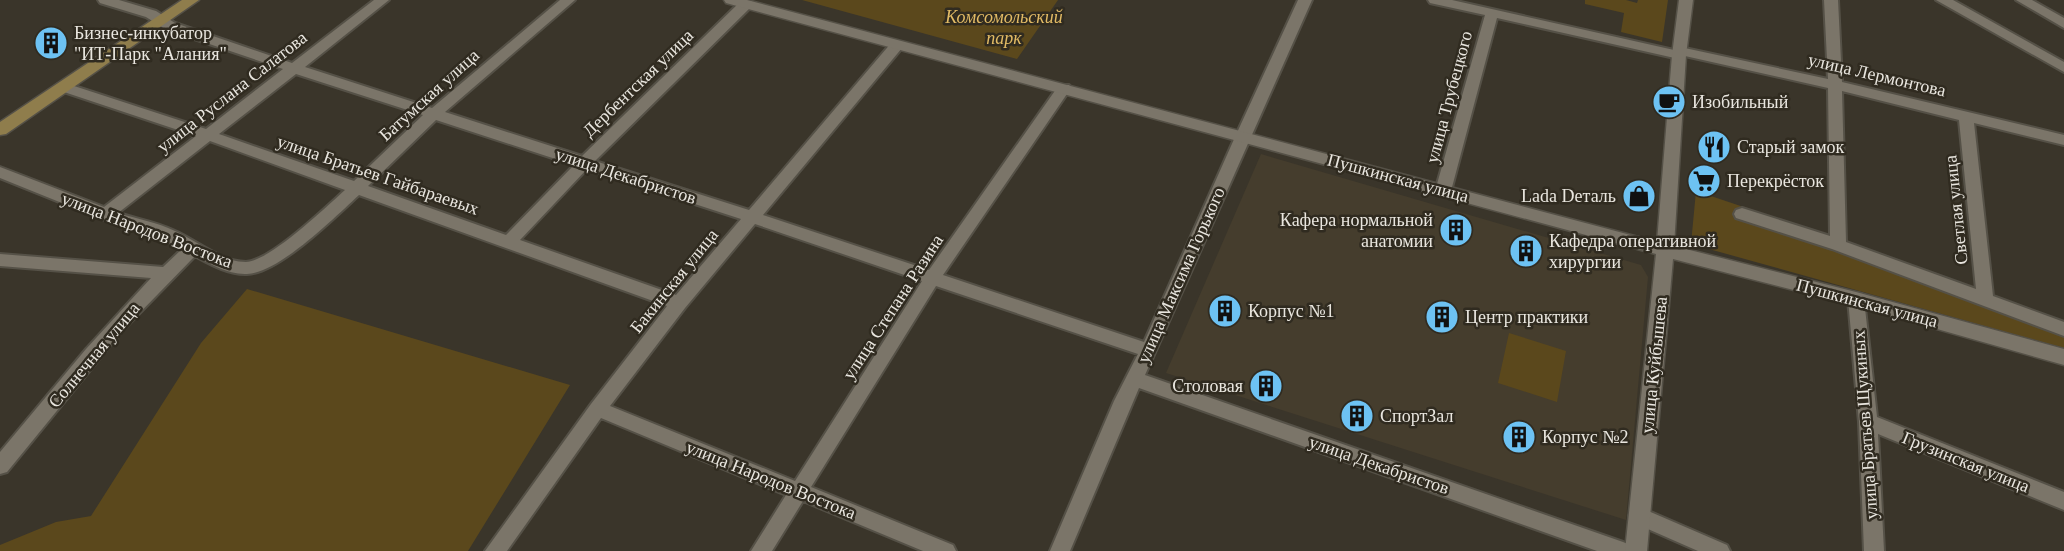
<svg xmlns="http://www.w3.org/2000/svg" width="2064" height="551" viewBox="0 0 2064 551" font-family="Georgia,serif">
  <rect width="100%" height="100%" fill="#3a352a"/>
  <!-- built -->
  <path fill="#453d2d" d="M1261,154L1641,265L1648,277L1626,520L1166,373Z"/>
  <!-- green -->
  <path fill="#5b481c" d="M802,0H1058L1017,59Z
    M1585,0H1626L1637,3L1638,0H1668L1662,42L1621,32L1624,13L1585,4Z
    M1696,191L1839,239L2064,328V348L1691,244Z
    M247,289L570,385L468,551H0V545L56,522L91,516L201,343Z
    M1509,333L1566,351L1557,402L1498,383Z"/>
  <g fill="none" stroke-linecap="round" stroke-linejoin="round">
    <defs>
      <path id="minor" d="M98,0H119L156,11L175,23L292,63L374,0H389L305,67L432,108L560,0H575L445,112L582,156L741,1H751L753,4L751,7L595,161L749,210L892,42H902L904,45L902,48L763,215L929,270L1059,85H1069L1071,88L1069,91L943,275L1144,342L1235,137L1298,0H1312L1145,375L1623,542L1630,545L1633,551H1597L1139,388L1070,551H1050L1114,401L1138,354L936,286L811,487L953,545L956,551H923L803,501L772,551H751L786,495L601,418L507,551H485L591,404L667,306L359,195C335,217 279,273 247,274C229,275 210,264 195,256L122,331L7,472L0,474V452L86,349L151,278L0,266V254L163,267L182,249L155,235L99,218L0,178V167L104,207L196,136L58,90L56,87L58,84H68L206,129L283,69L165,29L146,17L100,3ZM296,74L423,115L354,181L219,134ZM436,120L574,165L506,235L368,186ZM210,141L345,190C326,207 270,261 246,262C221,262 196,240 175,231C157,222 137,219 118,213ZM587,169L741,219L676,295L520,240ZM755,224L922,281L795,481L610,406L685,308Z
        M1428,0H1452L1674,50L1680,47L1828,79L1824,0H1838L1842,82L2064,135V145L1974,123L1993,296L2064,322V336L1832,249L1736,218L1734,214L1736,210L1742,208L1830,236L1828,88L1685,56L1679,59L1497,18L1451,191L1448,195H1438L1435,191L1485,15L1430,3ZM1842,91L1959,120L1976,289L1846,242Z
        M1936,0H1953L2064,62V72Z
        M2016,0H2032L2064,18V28Z
        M1856,293L1862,294L1864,299L1877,417L2064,492V510L1878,434L1884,551H1864L1859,422L1848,299L1850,294Z
        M1639,507L1727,545L1730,551H1698L1632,522L1629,516L1632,510Z"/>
      <path id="tertiary" d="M724,0H747L1657,242L1672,55L1679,0H1693L1686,55L1674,246L1856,292L2064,349V365L1856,306L1673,259L1647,551H1625L1656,254L726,3Z"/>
      <path id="secondary" d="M182,0H199L6,134L0,135V122Z"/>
    </defs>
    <!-- minor casing -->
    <use href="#minor" stroke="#555147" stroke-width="4"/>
    <!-- tertiary casing -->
    <use href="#tertiary" stroke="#555147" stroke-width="3"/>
    <!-- secondary casing -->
    <use href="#secondary" stroke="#555147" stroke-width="3"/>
    <!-- minor -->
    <use href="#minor" fill="#7b7569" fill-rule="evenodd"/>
    <!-- tertiary -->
    <use href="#tertiary" fill="#7b7569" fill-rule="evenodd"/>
    <!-- secondary -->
    <use href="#secondary" fill="#8f7d4c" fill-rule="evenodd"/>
  </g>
  <!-- icons -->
  <defs>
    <symbol id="building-disc" viewBox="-11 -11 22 22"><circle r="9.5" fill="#6dc2f3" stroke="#302b20"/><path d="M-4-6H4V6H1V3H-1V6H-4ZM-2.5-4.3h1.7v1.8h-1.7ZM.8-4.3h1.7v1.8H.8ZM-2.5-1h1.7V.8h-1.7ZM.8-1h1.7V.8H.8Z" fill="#111"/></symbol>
    <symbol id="cafe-disc" viewBox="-11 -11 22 22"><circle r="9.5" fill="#6dc2f3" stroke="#302b20"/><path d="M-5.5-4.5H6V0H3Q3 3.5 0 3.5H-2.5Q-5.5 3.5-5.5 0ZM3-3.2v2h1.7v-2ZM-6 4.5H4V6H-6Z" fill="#111"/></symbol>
    <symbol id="restaurant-disc" viewBox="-11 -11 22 22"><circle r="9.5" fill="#6dc2f3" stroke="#302b20"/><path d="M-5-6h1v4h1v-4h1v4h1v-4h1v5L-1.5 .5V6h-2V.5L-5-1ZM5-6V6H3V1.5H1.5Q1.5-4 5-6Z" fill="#111"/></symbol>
    <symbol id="supermarket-disc" viewBox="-11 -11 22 22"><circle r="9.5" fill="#6dc2f3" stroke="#302b20"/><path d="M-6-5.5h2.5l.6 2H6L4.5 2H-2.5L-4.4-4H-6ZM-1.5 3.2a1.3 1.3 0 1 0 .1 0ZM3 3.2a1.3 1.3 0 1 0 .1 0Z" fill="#111"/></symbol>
    <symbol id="shop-disc" viewBox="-11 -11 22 22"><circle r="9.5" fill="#6dc2f3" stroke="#302b20"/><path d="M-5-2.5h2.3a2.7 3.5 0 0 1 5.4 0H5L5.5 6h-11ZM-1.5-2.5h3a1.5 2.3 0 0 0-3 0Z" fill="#111"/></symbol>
  </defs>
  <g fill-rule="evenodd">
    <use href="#building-disc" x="32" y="24" width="38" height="38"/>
    <use href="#cafe-disc" x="1650" y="83" width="38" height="38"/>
    <use href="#restaurant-disc" x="1695" y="128" width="38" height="38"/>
    <use href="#supermarket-disc" x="1685" y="162" width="38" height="38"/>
    <use href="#shop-disc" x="1620" y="177" width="38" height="38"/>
    <use href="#building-disc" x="1437" y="211" width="38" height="38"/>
    <use href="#building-disc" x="1507" y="232" width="38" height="38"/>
    <use href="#building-disc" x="1206" y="292" width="38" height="38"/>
    <use href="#building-disc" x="1423" y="298" width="38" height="38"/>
    <use href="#building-disc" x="1247" y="367" width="38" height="38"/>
    <use href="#building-disc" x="1338" y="397" width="38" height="38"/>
    <use href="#building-disc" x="1500" y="418" width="38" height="38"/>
  </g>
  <g text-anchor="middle" stroke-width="5" stroke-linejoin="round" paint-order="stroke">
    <!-- park labels -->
    <g font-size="18" font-style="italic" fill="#e2bb65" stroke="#302b20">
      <text x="1004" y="23">Комсомольский<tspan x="1004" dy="21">парк</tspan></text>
    </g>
    <!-- poi labels -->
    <g font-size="18" fill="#e9e6df" stroke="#302b20" text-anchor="start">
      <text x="74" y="39">Бизнес-инкубатор<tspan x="74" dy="21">"ИТ-Парк "Алания"</tspan></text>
      <text x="1692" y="108">Изобильный</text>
      <text x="1737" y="153">Старый замок</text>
      <text x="1727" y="187">Перекрёсток</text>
      <text x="1616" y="202" text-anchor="end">Lada Dеталь</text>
      <text x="1433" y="226" text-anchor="end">Кафера нормальной<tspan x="1433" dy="21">анатомии</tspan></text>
      <text x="1549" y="247">Кафедра оперативной<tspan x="1549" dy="21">хирургии</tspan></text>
      <text x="1248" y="317">Корпус №1</text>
      <text x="1465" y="323">Центр практики</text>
      <text x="1243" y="392" text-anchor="end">Столовая</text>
      <text x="1380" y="422">СпортЗал</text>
      <text x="1542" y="443">Корпус №2</text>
    </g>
    <!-- street labels -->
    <g font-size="18" fill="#e9e6df" stroke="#302b20">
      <text transform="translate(1877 75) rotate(13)" y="6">улица Лермонтова</text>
      <text transform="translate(638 83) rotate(-44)" y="6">Дербентская улица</text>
      <text transform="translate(232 92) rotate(-38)" y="6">улица Руслана Салатова</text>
      <text transform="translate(429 95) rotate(-42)" y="6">Батумская улица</text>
      <text transform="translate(1449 97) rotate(-75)" y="6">улица Трубецкого</text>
      <text transform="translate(378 175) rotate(19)" y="6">улица Братьев Гайбараевых</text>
      <text transform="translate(626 176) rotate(18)" y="6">улица Декабристов</text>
      <text transform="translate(1398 178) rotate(15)" y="6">Пушкинская улица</text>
      <text transform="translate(1956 210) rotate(-96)" y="6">Светлая улица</text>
      <text transform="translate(147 230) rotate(21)" y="6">улица Народов Востока</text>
      <text transform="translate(1181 275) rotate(-66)" y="6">улица Максима Горького</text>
      <text transform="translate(674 281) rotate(-51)" y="6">Бакинская улица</text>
      <text transform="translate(1867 303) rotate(15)" y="6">Пушкинская улица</text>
      <text transform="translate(893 307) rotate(-57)" y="6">улица Степана Разина</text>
      <text transform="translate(94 355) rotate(-50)" y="6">Солнечная улица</text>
      <text transform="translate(1654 365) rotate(-84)" y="6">улица Куйбышева</text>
      <text transform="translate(1865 425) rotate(-94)" y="6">улица Братьев Щукиных</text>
      <text transform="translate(1966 462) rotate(22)" y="6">Грузинская улица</text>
      <text transform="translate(1379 465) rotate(19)" y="6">улица Декабристов</text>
      <text transform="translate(771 480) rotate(22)" y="6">улица Народов Востока</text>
    </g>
  </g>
</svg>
